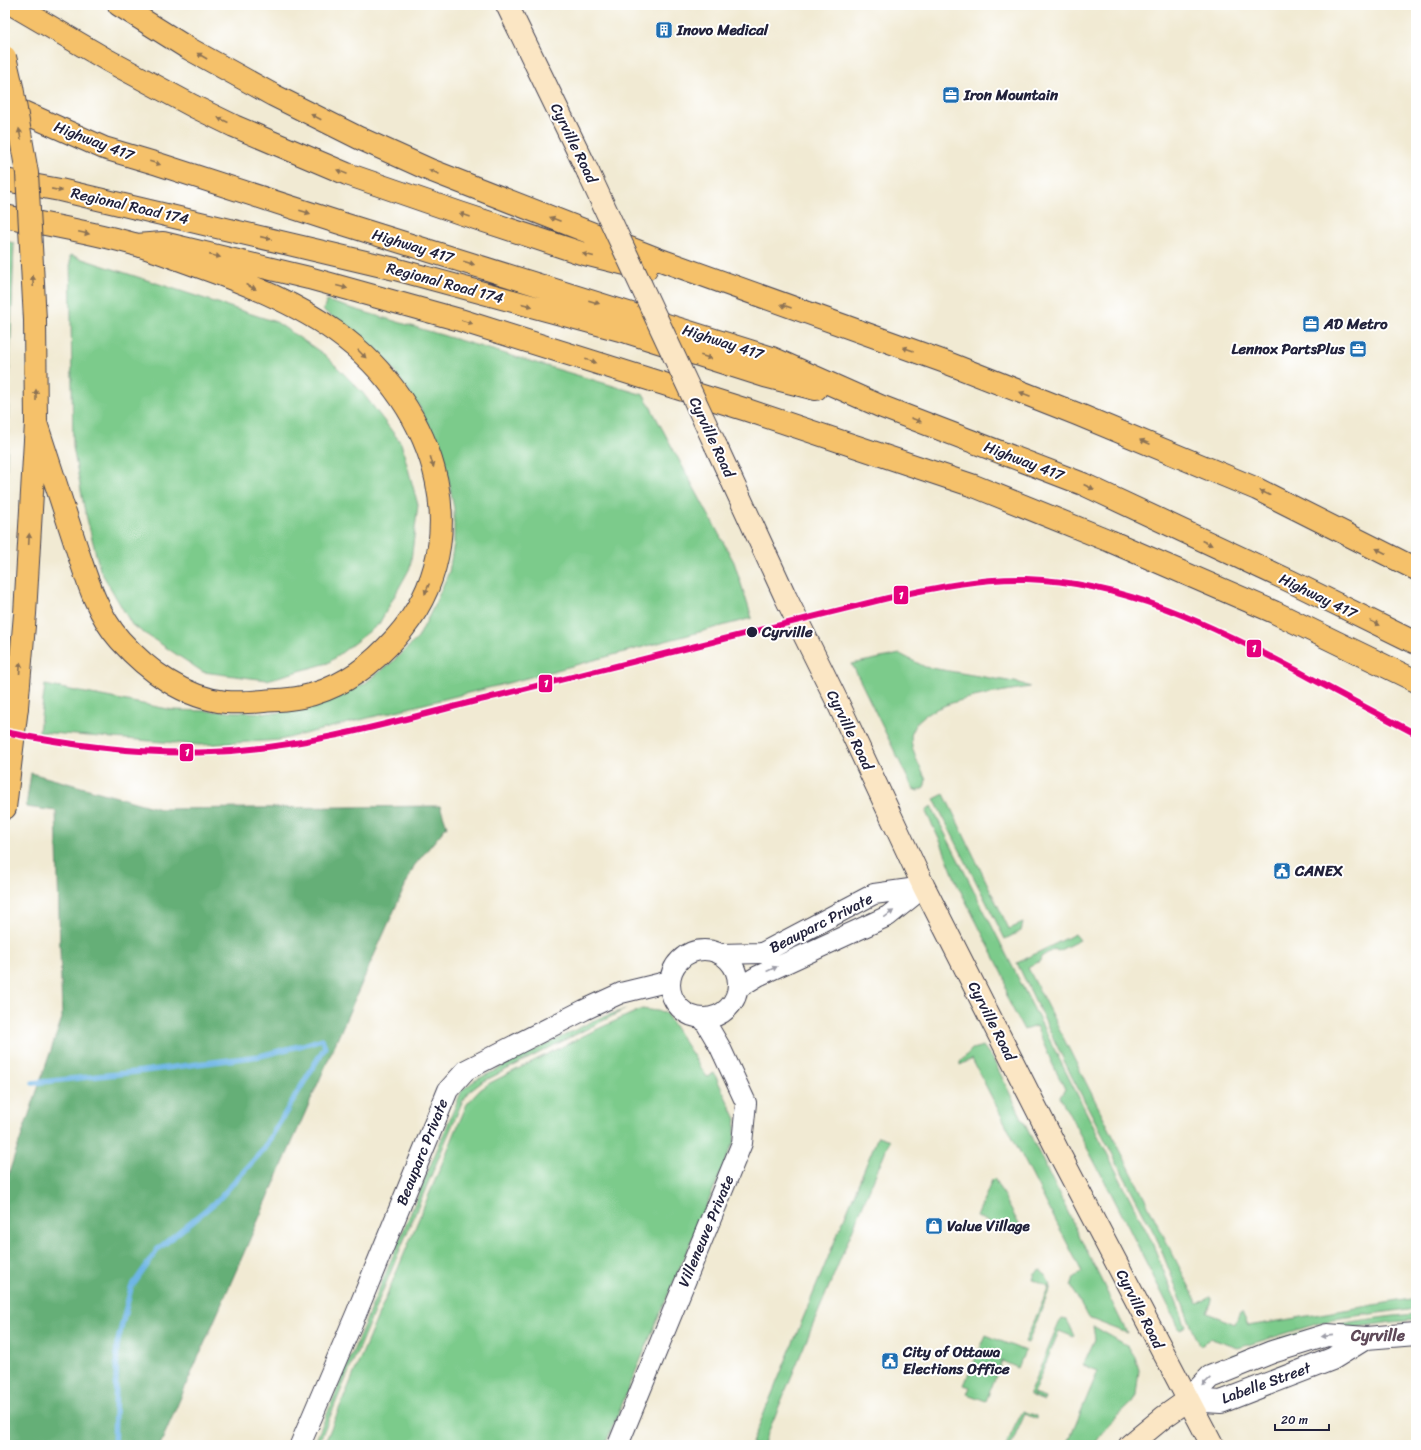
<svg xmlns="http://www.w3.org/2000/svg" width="1421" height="1450" viewBox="0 0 1421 1450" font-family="Sriracha,sans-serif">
  <rect width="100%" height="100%" fill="#fff"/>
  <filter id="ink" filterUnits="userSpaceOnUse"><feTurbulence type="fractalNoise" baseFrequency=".025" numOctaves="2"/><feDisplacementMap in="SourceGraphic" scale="8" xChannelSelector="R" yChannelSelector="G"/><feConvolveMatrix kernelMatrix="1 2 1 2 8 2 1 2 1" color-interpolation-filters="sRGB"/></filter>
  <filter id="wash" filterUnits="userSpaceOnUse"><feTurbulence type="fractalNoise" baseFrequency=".012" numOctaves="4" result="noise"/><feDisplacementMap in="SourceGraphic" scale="16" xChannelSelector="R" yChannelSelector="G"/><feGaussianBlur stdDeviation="0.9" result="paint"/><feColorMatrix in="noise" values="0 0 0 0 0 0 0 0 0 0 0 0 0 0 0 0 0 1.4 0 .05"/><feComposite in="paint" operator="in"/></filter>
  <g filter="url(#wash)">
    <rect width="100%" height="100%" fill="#f1ead3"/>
    <!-- green -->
    <path fill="#7ccb8b" stroke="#4f7663" d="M5,241L14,243L5,515Z
      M70,255L276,322L325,355L362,392L401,443L418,505L410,568L379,624L328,663L267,680L203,672L132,625L100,570L84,507L73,447Z
      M327,301L644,395L734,562L752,618L508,683L280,740L200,745L39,732L45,685L173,710L278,713L313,706L364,684L391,663L418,638L433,608L449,572L454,543V509L449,481L437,444L420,408L388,362L354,333L323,310Z
      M900,654L925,667L1020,683L1030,687C1003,692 922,700 912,731C908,747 920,766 926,780L924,788L918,791L913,789L852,664Z
      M944,794L1009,929L1023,923L1021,931L1005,939L934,799Z
      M931,806L1151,1240L1186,1326L1180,1329L1111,1193L1060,1097L1065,1089L1051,1061L1036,1026L1024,1030L1007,998L1005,978L957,884L941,843L926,812Z
      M1075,934L1080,940L1058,951L1054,949L1041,957L1040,961L1028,968L1198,1304L1210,1297L1212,1301L1207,1313L1235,1324L1240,1313L1242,1312L1248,1326L1416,1298V1308L1333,1319L1238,1348L1209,1338L1201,1346L1195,1335L1156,1237L1072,1077L1017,963Z
      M626,1009L482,1082L469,1092L462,1102L318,1445H314L462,1090L474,1081L597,1019Z
      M642,1009L665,1012L707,1077L714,1073L736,1119L734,1142L659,1316L605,1445H324L467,1104L480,1090L490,1083L591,1032Z
      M983,1046L993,1059L1127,1333L1088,1318L1071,1286L1074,1277L1082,1272L972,1059L960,1065V1062L972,1049Z
      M878,1136L890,1140L765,1440L764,1445H751Z
      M994,1178L1021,1228L1019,1235L977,1217L992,1180Z
      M1040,1270C1045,1273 1050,1283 1050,1289L1028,1343L1025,1342L1049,1287L1033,1279L1035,1274Z
      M1416,1314V1320L1392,1322L1304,1335L1229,1358V1357C1258,1347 1288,1334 1319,1328C1349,1322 1386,1316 1416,1314Z
      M1062,1319L1067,1320L1075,1336L1074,1337L1059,1331L1033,1394L1045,1398L1044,1401L1030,1395V1392L1059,1323Z
      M1093,1326L1128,1346L1135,1357L1139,1370L1136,1395L1132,1402L1108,1425L1094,1445H1067L1098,1371L1083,1365L1095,1339Z
      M986,1335L1025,1351L1018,1368L1002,1361L986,1401L967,1394L970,1387L964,1385Z
      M1023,1411L1037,1416V1419L1025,1414L1011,1445H1006L1016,1424Z"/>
    <!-- forest -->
    <path fill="#65af77" stroke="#446859" d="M31,773L160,809L440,806L447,826L414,866L364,978L160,1445H5V1184L62,1018L56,811L26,807Z"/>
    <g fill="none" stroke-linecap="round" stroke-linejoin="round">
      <!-- stream -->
      <path stroke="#6eb6e6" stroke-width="5.5" d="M33,1083L136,1072L260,1056L303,1045L322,1039L325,1047L263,1150L218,1200L158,1249L131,1288L117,1345L114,1445"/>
    </g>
  </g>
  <g filter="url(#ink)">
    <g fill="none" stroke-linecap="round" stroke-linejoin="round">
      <defs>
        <path id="minor" d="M670 984a34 34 0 1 1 68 0a34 34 0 1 1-68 0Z
          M720,954L762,953L874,894L924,887
          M738,988L758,976L888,916L923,888
          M300,1445L356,1314L448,1090L466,1070L584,1010L621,993L670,981
          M618,1445L742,1143L746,1103L720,1047L703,1018"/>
        <path id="tertiary" d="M1188,1400L1210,1377L1272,1352L1327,1335L1366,1338L1416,1334
          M1188,1400L1221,1402L1332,1359L1366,1338"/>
        <path id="secondary" d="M507,5L588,172
          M716,446L786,598L837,701L924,887L1061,1157L1212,1445
          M1130,1445L1164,1417L1188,1400"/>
        <path id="primary" d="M5,808L17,707"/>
        <path id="motorway" d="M13,5L109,61L193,106L234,126L347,174L460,213L581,253L646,269
          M119,5L186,47L273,95L359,138L430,170L655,258L945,362L1077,414L1257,489L1416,569
          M5,104L104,148L158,164L337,222L772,358L880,406L1083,484L1290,581L1416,643
          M5,180L60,190L395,269L627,332L765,376L816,389
          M5,216C48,225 92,232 134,244C158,251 182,261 206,269C251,285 297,304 336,332C438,405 485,550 387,647C364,671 335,690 302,697C289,700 276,700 264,701C252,702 238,703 226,702C184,698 147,670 120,640C96,613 86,576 75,543C62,503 49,463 36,423
          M136,245L163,243L309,278L460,320L747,410L974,486L1110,541L1274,612L1416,681
          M17,707L25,614L36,423L35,320"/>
      </defs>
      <!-- minor casing -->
      <use href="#minor" stroke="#414052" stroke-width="22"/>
      <!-- tertiary casing -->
      <use href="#tertiary" stroke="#414052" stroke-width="24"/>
      <!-- secondary casing -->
      <use href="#secondary" stroke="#414052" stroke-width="24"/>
      <!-- primary casing -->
      <use href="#primary" stroke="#414052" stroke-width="24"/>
      <!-- motorway casing -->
      <use href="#motorway" stroke="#414052" stroke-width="24"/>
      <!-- minor -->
      <use href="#minor" stroke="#fff" stroke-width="20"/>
      <!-- tertiary -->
      <use href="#tertiary" stroke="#fff" stroke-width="22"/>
      <!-- secondary -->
      <use href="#secondary" stroke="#fbe6c4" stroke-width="22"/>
      <!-- primary -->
      <use href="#primary" stroke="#f5c16b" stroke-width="22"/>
      <!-- motorway -->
      <use href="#motorway" stroke="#f5c16b" stroke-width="22"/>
      <defs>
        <path id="secondary-bridge" d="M588,172L716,446"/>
        <path id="motorway-bridge" d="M5,57L12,87L27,173L35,320"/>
      </defs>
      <!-- secondary-bridge casing -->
      <use href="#secondary-bridge" stroke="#414052" stroke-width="24" stroke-linecap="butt"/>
      <!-- motorway-bridge casing -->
      <use href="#motorway-bridge" stroke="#414052" stroke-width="24" stroke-linecap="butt"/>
      <!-- secondary-bridge -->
      <use href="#secondary-bridge" stroke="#fbe6c4" stroke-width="22"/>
      <!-- motorway-bridge -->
      <use href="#motorway-bridge" stroke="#f5c16b" stroke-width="22"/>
      <defs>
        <path id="rail-1" d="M5,732C73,746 142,755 212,752C309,748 403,719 496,696C627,663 757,631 888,598C933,588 979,578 1026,579C1125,582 1210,625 1296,670C1336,692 1376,713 1416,734"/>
      </defs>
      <!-- rail-1 casing -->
      <use href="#rail-1" stroke="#fff" stroke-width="9"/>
      <!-- rail-1 -->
      <use href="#rail-1" stroke="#e5007d" stroke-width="6"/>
    </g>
    <!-- one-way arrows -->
    <defs><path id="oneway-solid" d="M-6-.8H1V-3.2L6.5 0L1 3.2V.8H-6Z"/></defs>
    <g fill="#8c7253">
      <use href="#oneway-solid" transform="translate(202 56) rotate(-150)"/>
      <use href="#oneway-solid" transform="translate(316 117) rotate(-153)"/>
      <use href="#oneway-solid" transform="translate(223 120) rotate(-155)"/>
      <use href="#oneway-solid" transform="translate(20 134) rotate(-100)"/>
      <use href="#oneway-solid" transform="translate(155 163) rotate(17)"/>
      <use href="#oneway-solid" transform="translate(342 172) rotate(-158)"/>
      <use href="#oneway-solid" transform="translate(434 172) rotate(-157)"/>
      <use href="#oneway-solid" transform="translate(57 190) rotate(11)"/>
      <use href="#oneway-solid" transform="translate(305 212) rotate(18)"/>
      <use href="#oneway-solid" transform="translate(465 215) rotate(-161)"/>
      <use href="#oneway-solid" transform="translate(555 219) rotate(-159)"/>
      <use href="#oneway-solid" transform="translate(84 233) rotate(12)"/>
      <use href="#oneway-solid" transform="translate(266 238) rotate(13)"/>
      <use href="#oneway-solid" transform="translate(588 255) rotate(-166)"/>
      <use href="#oneway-solid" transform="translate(215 256) rotate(13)"/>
      <use href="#oneway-solid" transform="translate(469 263) rotate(17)"/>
      <use href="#oneway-solid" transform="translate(33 281) rotate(-93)"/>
      <use href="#oneway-solid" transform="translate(251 287) rotate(25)"/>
      <use href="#oneway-solid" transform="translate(342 287) rotate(15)"/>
      <use href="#oneway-solid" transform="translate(594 302) rotate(18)"/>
      <use href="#oneway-solid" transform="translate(527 305) rotate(15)"/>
      <use href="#oneway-solid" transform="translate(786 306) rotate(-160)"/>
      <use href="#oneway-solid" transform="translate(467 322) rotate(18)"/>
      <use href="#oneway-solid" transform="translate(908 349) rotate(-160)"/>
      <use href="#oneway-solid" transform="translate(362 354) rotate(45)"/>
      <use href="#oneway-solid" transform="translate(706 357) rotate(17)"/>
      <use href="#oneway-solid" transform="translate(591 361) rotate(18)"/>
      <use href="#oneway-solid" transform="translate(1025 394) rotate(-159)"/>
      <use href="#oneway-solid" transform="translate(36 395) rotate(-90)"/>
      <use href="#oneway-solid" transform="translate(916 420) rotate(21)"/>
      <use href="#oneway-solid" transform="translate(1145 442) rotate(-157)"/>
      <use href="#oneway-solid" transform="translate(432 462) rotate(73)"/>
      <use href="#oneway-solid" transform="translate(1089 487) rotate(25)"/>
      <use href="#oneway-solid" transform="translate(1265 493) rotate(-154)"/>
      <use href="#oneway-solid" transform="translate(29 539) rotate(-87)"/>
      <use href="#oneway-solid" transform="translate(1207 543) rotate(25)"/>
      <use href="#oneway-solid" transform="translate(1381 551) rotate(-153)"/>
      <use href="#oneway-solid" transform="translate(427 589) rotate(113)"/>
      <use href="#oneway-solid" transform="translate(1375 623) rotate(26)"/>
      <use href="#oneway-solid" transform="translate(20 668) rotate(-85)"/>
    </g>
    <g fill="#9c9ca7">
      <use href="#oneway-solid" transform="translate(889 914) rotate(-36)"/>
      <use href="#oneway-solid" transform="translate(772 969) rotate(-25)"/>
      <use href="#oneway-solid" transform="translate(1327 1336) rotate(174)"/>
      <use href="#oneway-solid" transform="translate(1206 1382) rotate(137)"/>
    </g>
  </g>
  <!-- icons -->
  <defs>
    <symbol id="building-square" viewBox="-11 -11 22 22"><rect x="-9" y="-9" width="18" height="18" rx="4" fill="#1f6fb2" stroke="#fff"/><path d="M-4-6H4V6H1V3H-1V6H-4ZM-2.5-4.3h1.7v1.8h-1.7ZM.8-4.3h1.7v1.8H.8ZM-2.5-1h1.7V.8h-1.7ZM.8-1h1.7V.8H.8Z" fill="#fff"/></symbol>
    <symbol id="office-square" viewBox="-11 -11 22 22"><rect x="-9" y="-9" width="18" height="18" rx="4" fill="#1f6fb2" stroke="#fff"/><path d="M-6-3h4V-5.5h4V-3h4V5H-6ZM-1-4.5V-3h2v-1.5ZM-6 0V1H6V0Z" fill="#fff"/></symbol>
    <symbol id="civic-square" viewBox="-11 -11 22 22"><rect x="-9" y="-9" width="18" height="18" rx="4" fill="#1f6fb2" stroke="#fff"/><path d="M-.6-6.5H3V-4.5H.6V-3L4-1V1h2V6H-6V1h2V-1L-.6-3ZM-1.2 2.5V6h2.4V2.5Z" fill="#fff"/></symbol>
    <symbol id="shop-square" viewBox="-11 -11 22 22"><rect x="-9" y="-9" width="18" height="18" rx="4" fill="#1f6fb2" stroke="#fff"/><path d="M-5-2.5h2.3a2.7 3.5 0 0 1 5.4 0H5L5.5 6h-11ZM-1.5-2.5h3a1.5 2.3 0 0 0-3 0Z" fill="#fff"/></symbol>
  </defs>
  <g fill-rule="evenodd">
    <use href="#building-square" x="654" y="20" width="20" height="20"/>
    <use href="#office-square" x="941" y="85" width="20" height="20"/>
    <use href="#office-square" x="1301" y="314" width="20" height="20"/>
    <use href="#office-square" x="1348" y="339" width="20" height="20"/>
    <use href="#civic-square" x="1272" y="861" width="20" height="20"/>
    <use href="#shop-square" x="924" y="1216" width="20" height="20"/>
    <use href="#civic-square" x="880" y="1351" width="20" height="20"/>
  </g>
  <!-- markers -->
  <circle fill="#22223b" stroke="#fff" stroke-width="1.5" cx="752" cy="632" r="6"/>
  <g text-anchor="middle" stroke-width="4" stroke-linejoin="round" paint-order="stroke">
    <!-- poi labels -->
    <g font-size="15" font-weight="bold" fill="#22223b" stroke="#fff" text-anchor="start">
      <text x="677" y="35">Inovo Medical</text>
      <text x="964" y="100">Iron Mountain</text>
      <text x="1324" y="329">AD Metro</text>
      <text x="1345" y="354" text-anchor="end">Lennox PartsPlus</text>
      <text x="1295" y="876">CANEX</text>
      <text x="947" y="1231">Value Village</text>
      <text x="903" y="1357">City of Ottawa<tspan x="903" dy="17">Elections Office</tspan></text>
    </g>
    <!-- street labels -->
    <g font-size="15" fill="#22223b" stroke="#fff">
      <text transform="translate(94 141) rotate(21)" y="5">Highway 417</text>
      <text transform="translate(574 143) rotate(64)" y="5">Cyrville Road</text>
      <text transform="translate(130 206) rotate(13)" y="5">Regional Road 174</text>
      <text transform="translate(413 246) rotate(17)" y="5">Highway 417</text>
      <text transform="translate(445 283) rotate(15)" y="5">Regional Road 174</text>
      <text transform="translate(723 342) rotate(18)" y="5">Highway 417</text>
      <text transform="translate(712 437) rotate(65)" y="5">Cyrville Road</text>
      <text transform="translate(1024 461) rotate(21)" y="5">Highway 417</text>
      <text transform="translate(1318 596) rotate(26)" y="5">Highway 417</text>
      <text transform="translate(850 730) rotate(64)" y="5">Cyrville Road</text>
      <text transform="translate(821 923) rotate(-27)" y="5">Beauparc Private</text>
      <text transform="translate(992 1021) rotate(63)" y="5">Cyrville Road</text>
      <text transform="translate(422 1152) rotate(-68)" y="5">Beauparc Private</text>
      <text transform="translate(706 1231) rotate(-67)" y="5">Villeneuve Private</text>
      <text transform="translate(1140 1309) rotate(63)" y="5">Cyrville Road</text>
      <text transform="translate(1266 1383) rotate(-20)" y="5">Labelle Street</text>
    </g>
    <!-- stop labels -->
    <g font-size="15" font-weight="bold" fill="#22223b" stroke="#fff" text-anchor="start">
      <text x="762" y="637">Cyrville</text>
    </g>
    <!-- neighbourhood labels -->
    <g font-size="16" font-weight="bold" fill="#5f4a59" stroke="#fff">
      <text x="1378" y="1341">Cyrville</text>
    </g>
  </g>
  <g stroke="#fff" stroke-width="1.5">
    <rect x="893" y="585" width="16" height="20" rx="4" fill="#e5007d"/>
    <rect x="1246" y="639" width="16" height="19" rx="4" fill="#e5007d"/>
    <rect x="538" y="674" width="15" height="19" rx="4" fill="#e5007d"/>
    <rect x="179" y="743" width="15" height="19" rx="4" fill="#e5007d"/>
  </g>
  <g font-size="11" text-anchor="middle" font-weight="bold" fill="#fff">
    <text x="901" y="599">1</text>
    <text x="1254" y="652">1</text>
    <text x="546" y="687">1</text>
    <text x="187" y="756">1</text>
  </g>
  <!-- margin -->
  <rect width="1421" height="1450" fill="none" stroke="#fff" stroke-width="20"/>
  <!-- scale -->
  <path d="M1275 1424v6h54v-6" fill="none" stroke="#22223b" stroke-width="2"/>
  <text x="1281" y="1424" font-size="12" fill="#22223b" stroke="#ffffff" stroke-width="3" paint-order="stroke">20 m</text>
</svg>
